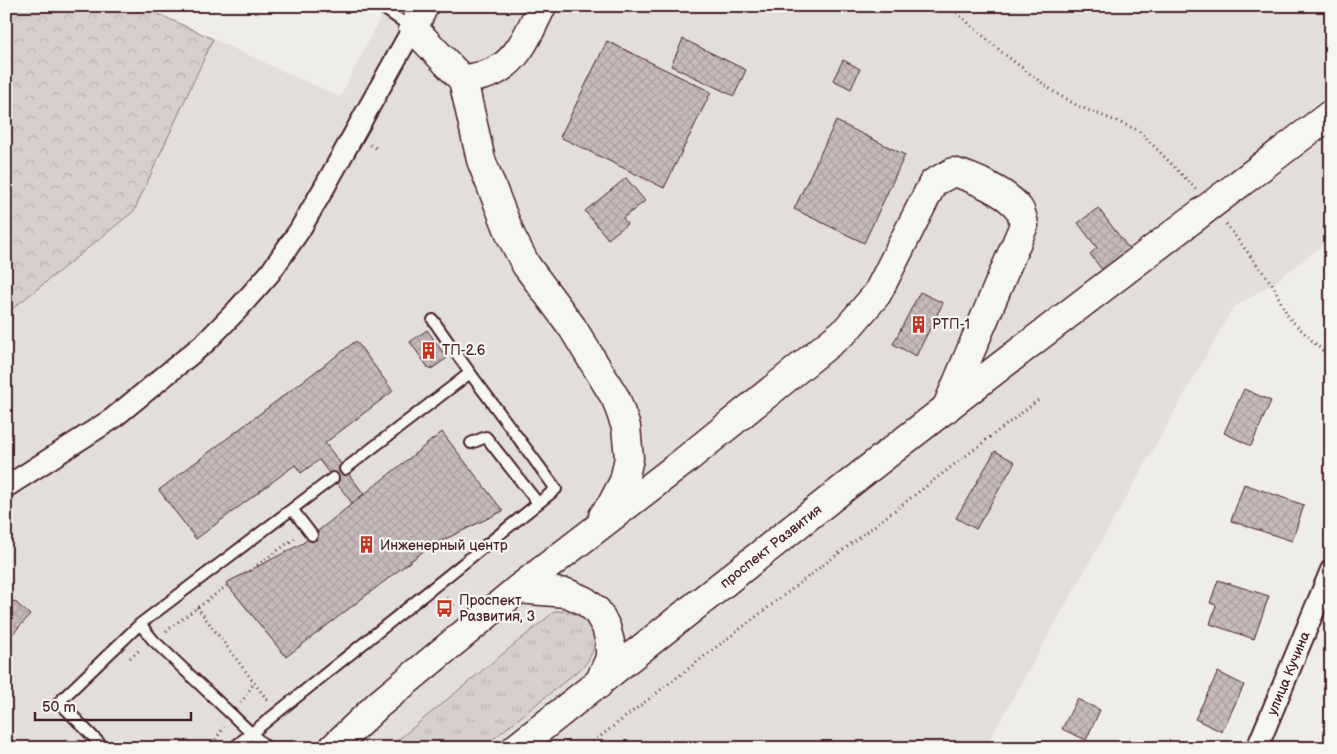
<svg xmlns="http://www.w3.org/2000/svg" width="1337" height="754" viewBox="0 0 1337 754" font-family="'Balsamiq Sans',sans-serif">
  <defs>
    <pattern id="grass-tufts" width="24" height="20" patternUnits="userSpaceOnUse" patternTransform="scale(1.25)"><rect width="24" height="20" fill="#d7cfce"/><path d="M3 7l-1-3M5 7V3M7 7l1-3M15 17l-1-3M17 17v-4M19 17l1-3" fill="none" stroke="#bab1b1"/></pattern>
    <pattern id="forest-crowns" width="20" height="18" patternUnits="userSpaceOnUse" patternTransform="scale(1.25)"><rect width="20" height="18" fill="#d7cfce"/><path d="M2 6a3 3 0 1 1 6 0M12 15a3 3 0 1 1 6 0" fill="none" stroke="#bab1b1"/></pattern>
    <pattern id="building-cross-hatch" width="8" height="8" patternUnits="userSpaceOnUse" patternTransform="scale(1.25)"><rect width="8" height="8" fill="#c6babb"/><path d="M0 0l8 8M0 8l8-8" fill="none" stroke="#ac9fa1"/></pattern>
  </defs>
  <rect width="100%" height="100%" fill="#efedea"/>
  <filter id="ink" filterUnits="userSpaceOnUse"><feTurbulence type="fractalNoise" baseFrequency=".02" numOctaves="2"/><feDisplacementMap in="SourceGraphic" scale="10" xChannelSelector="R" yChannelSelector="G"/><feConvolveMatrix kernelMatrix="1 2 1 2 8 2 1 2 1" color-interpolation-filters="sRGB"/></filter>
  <g filter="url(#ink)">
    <!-- built -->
    <path fill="#e3dedc" d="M6,6H141L340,97L386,6H1331V239L1272,284L1233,308L985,748H6Z"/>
    <!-- grass -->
    <path fill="url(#grass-tufts)" stroke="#90777c" d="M555,611C591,611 607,636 584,666L482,748H388Z"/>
    <!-- forest -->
    <path fill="url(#forest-crowns)" stroke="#90777c" d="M6,6H141L213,39L134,211L6,314Z"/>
    <!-- building -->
    <path fill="url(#building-cross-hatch)" stroke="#4a1f2b" d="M683,39L746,70L734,96L671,66Z
      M607,41L711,92L664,188L560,137Z
      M843,60L860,69L851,89L833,80Z
      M836,121L905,155L864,243L794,209Z
      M626,178L645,201L623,218L627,224L608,239L585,211Z
      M1098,208L1130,250L1103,271L1090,254L1097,248L1078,223Z
      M920,292L943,303L916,356L893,344Z
      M427,330L447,358L430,370L410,342Z
      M356,341L393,391L325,443L364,494L352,503L319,460L301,473L295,465L196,539L159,490Z
      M1244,389L1271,401L1251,446L1224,433Z
      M442,432L503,511L429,547L286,657L226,583L303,543Z
      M995,451L1015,462L976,529L956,518Z
      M1244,484L1304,505L1292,541L1231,521Z
      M1218,580L1269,596L1254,639L1210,624L1216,605L1210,603Z
      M14,601L30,615L6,641V609Z
      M1218,672L1244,685L1222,732L1195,719Z
      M1077,699L1100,710L1086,740L1062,729Z"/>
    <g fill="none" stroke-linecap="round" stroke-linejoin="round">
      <defs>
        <path id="lane" d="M380,6L412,28
          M471,443L486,437L538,503
          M345,469L470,373
          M292,509L312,535
          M140,624L153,640L267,748
          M104,748L59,702L140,624L333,478
          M233,748L556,489L470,373L433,320"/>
        <g id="street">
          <path d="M6,487L112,419L206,342L238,309L270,273L299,231L324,188L413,28"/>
          <path id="s1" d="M1257,748L1331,570"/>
        </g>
        <g id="secondary">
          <path d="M424,6L413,28L463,80L481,160L511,236L526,265L572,327L616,399L626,427L629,458L624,481L612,504L603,516"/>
          <path d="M463,80C474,77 488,76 497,70C520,58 531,28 542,6"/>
          <path d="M518,589L567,593L585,601L597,611L606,627L610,642V658L598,685"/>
          <path d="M333,748L379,704L518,589L683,462L846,330L877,294L933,183L953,172C972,177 1008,193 1019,209C1022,213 1023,220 1024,225L946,409"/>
          <path id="s2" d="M516,748C621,666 724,582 829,500C994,369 1163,242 1331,114"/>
        </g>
      </defs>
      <!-- lane casing -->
      <use href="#lane" stroke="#4a1f2b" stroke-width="14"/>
      <!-- street casing -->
      <use href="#street" stroke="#4a1f2b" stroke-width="24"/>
      <!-- secondary casing -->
      <use href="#secondary" stroke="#4a1f2b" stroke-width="31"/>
      <!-- path -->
      <path stroke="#4a1f2b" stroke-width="3" stroke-dasharray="1 4" stroke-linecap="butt" d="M949,6L1004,54L1054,92L1078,106L1138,130L1196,189
        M370,145L379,149
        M1226,224L1272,284L1289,318L1331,359
        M249,571L295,538
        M447,597L455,607
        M197,607L268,701
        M166,631L228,585
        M130,658L141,649
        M241,703L254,683
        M210,748L224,727
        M585,748L1041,398"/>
      <!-- lane -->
      <use href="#lane" stroke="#f6f6f2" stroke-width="10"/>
      <!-- street -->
      <use href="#street" stroke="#f6f6f2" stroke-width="20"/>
      <!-- secondary -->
      <use href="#secondary" stroke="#f6f6f2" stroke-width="28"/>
    </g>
  </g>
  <!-- icons -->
  <defs>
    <symbol id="building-bare" viewBox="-9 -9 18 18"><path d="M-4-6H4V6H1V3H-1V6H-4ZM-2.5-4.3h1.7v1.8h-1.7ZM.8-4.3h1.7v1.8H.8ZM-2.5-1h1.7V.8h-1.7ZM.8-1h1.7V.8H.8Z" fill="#c8321e" stroke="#f6f6f2" stroke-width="2.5" paint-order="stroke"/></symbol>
    <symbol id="bus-bare" viewBox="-9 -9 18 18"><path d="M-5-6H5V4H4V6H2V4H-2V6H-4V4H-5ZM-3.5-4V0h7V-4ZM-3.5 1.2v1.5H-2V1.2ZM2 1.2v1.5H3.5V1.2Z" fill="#c8321e" stroke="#f6f6f2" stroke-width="2.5" paint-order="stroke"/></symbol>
  </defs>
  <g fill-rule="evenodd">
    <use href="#building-bare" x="906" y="312" width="25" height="25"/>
    <use href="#building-bare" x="416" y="338" width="25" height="25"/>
    <use href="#building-bare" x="354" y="532" width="25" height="25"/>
    <use href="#bus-bare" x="432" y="596" width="25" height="25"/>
  </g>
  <g text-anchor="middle" stroke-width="4.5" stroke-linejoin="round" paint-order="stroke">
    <!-- poi labels -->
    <g font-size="14" fill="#4a1f2b" stroke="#f6f6f2" text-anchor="start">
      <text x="932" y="329">РТП-1</text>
      <text x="442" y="355">ТП-2.6</text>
      <text x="380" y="550">Инженерный центр</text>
      <text x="459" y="605">Проспект<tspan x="459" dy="16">Развития, 3</tspan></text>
    </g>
    <!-- street labels -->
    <g font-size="14" fill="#4a1f2b" stroke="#f6f6f2">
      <text dy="5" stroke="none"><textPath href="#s2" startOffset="325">проспект Развития</textPath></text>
      <text dy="5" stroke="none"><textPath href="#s1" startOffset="81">улица Кучина</textPath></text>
    </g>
  </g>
  <!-- margin -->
  <rect width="1337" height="754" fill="none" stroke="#f6f6f2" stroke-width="25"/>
  <rect x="12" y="12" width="1312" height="729" fill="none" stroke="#4a1f2b" stroke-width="2" filter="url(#ink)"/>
  <!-- scale -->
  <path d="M35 712v8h156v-8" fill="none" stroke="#4a1f2b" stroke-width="2.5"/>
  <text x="42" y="712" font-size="15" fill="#4a1f2b" stroke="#f6f6f2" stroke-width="4" paint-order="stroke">50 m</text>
</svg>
